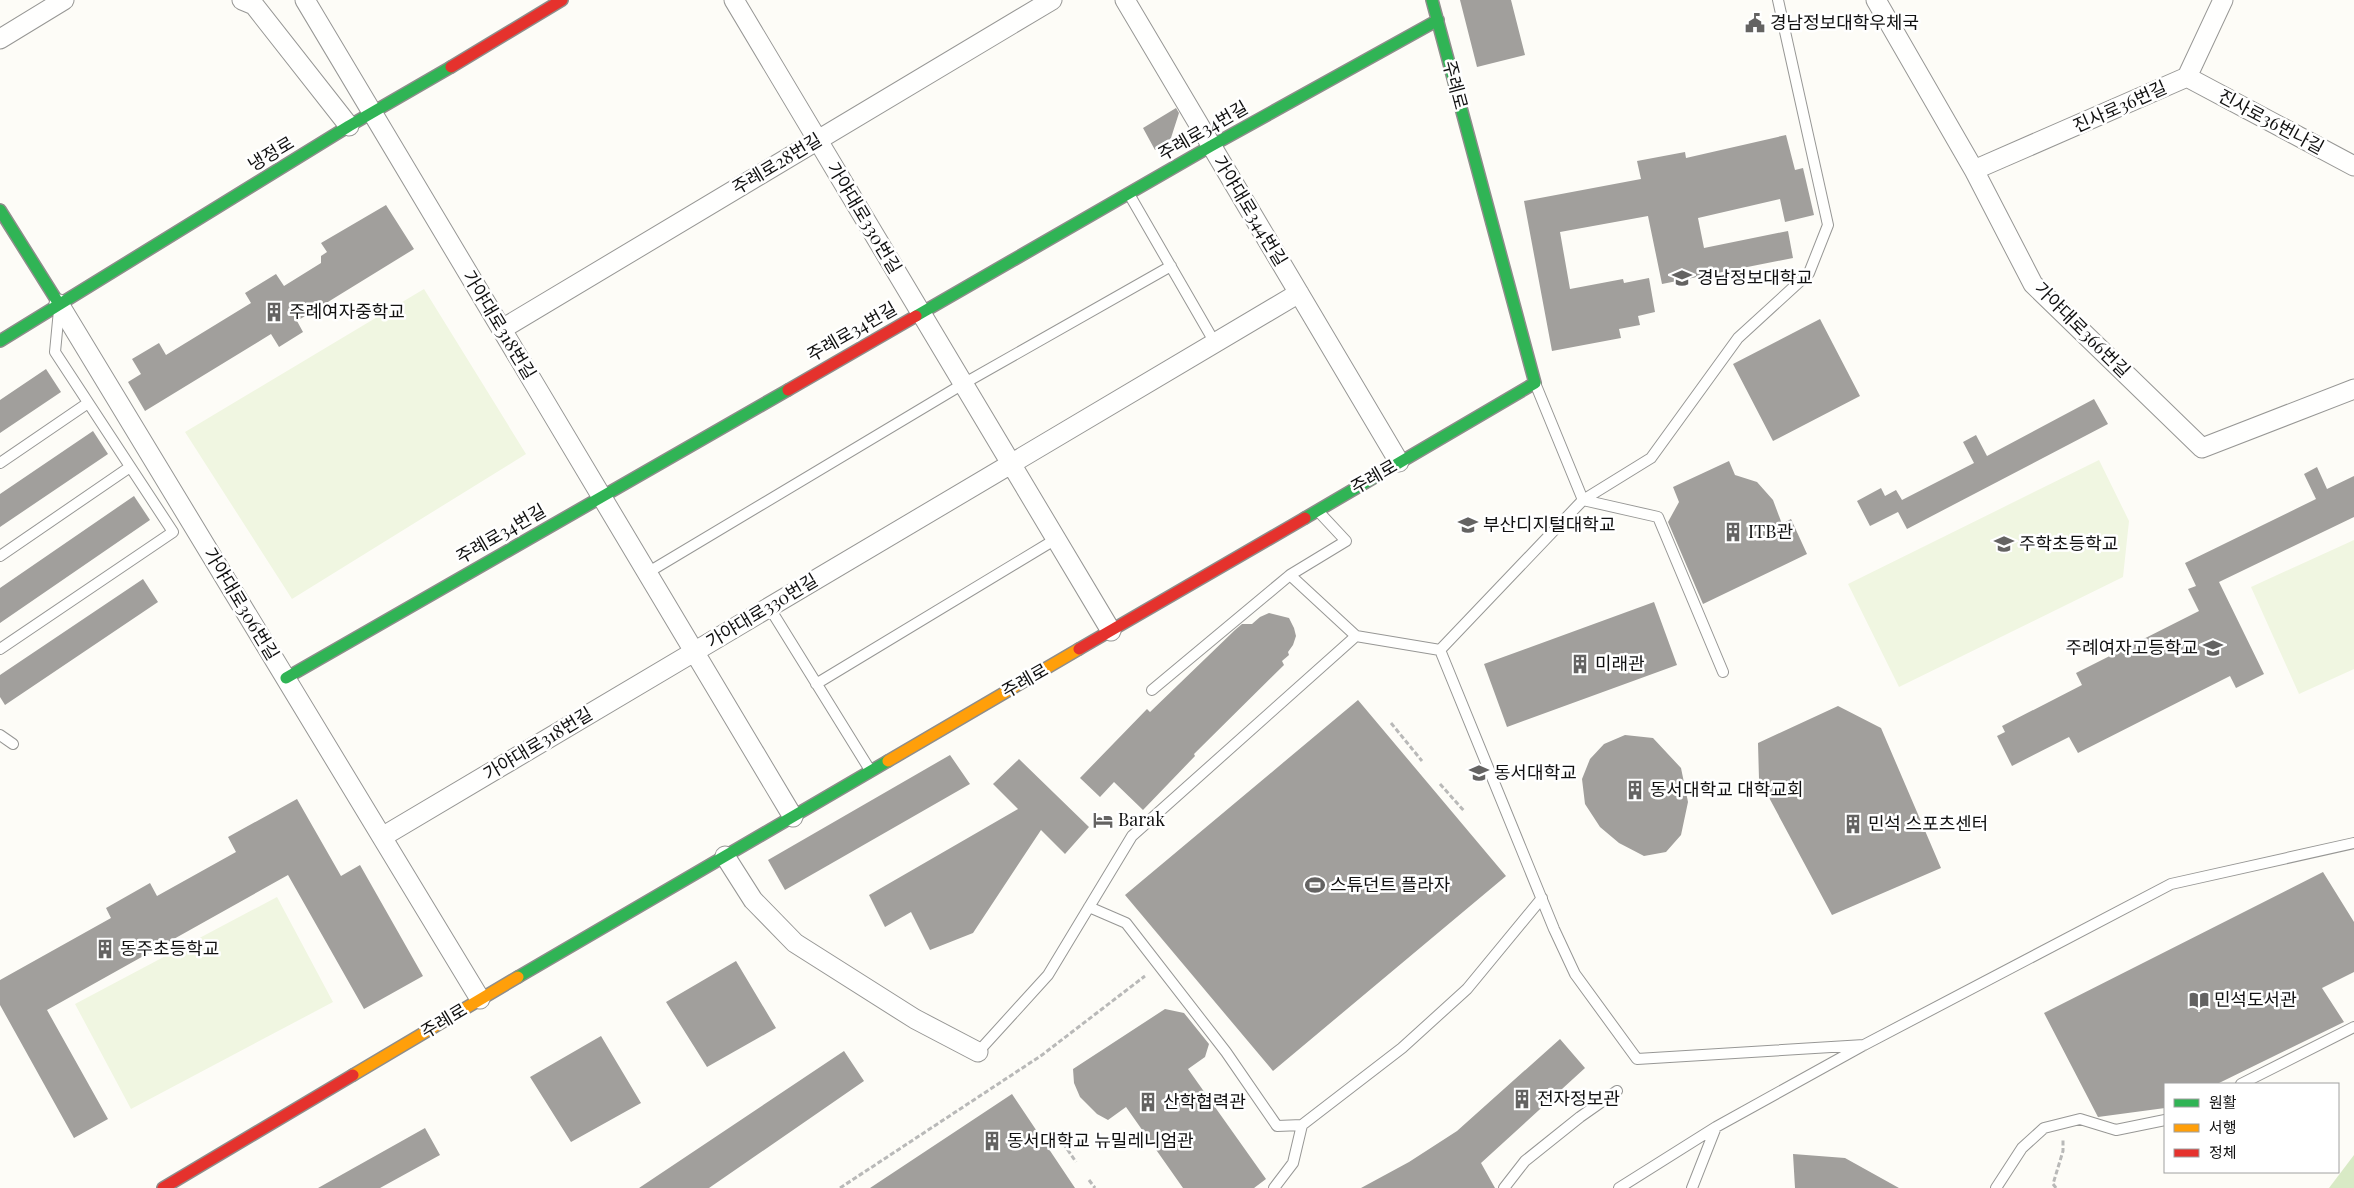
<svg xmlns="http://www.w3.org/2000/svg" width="2354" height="1188" viewBox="0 0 2354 1188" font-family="'Playfair Display','Noto Sans KR',serif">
  <rect width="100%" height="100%" fill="#fdfcf7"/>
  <!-- forest -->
  <path fill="#d8eac5" d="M2354,1155V1188H2329Z"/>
  <!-- pitch -->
  <path fill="#f0f6e1" d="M424,289L526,454L292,599L185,432Z
    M2099,460L2129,521L2123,577L1899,687L1848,584Z
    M2354,540V669L2299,694L2251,587Z
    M277,897L333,1002L131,1109L75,1004Z"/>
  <!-- building -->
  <path fill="#a19f9c" d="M1460,0H1511L1525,55L1477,67Z
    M1176,108L1179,113L1170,141L1155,150L1143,128Z
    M1786,135L1795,170L1803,168L1814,215L1785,222L1780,199L1698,218L1704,248L1788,231L1793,258L1662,284L1648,216L1560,232L1570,289L1623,279L1624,283L1649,278L1655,312L1638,316L1640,325L1619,329L1621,338L1552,351L1524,201L1641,179L1637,161L1685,152L1686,158Z
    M386,205L414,249L297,321L303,332L279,347L271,334L145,411L128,382L141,374L132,359L159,343L166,355L251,303L245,293L276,274L284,286L321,263V256L327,252L321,243Z
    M1820,319L1860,396L1773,441L1733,364Z
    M46,369L61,392L0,433V400Z
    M2094,399L2108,424L1907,529L1898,512L1870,526L1857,501L1881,488L1885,496L1896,490L1902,500L1974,463L1963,442L1976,435L1987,456Z
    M93,431L108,454L0,527V494Z
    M1729,461L1735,475L1757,482L1773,500L1782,524L1791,519L1807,554L1703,604L1668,522L1679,502L1673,487Z
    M2317,467L2327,489L2354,476V517L2219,582L2264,674L2236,688L2230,676L2078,753L2069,737L2012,766L1997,736L2005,732L2002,726L2082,685L2076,673L2199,611L2188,589L2196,586L2185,563L2316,499L2304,474Z
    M134,496L150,520L0,623V588Z
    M143,579L158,602L5,705L0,697V675Z
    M1654,602L1677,665L1507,727L1484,664Z
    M1269,613L1289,618L1294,628L1296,636L1293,645L1288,652L1289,655L1282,661L1284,665L1194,754L1195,756L1143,810L1114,782L1100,797L1080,778L1147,709L1150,712L1235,630L1242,624H1252L1260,617Z
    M1358,700L1506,876L1273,1071L1125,895Z
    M1838,706L1881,728L1941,868L1832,915L1759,779L1758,743Z
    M1625,735L1653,738L1681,768L1688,802L1681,835L1666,852L1644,856L1619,843L1600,827L1585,804L1582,779L1590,759L1604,744Z
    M950,755L970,784L785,890L768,860Z
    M1019,759L1089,827L1065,854L1041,830L973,933L930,950L911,912L885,927L869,895L1018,809L993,784Z
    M297,799L341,876L360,865L423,976L364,1009L288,875L47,1010L108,1119L74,1138L0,1005V980L111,918L106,908L150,883L157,896L236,852L228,837Z
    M2323,872L2354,922V972L2322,988L2344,1022L2217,1084H2165V1108L2098,1117L2044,1013Z
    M736,961L776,1028L707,1067L666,1002Z
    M1165,1009L1184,1013L1209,1044L1205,1057L1188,1069L1266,1179L1254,1188H1183L1126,1107L1108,1120L1097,1114L1080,1097L1074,1083L1073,1069Z
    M601,1036L641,1103L571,1142L530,1077Z
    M1560,1039L1585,1068L1481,1163L1495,1188H1361L1409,1162L1457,1131Z
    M844,1051L864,1081L709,1188H639Z
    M1012,1094L1075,1188H870Z
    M425,1128L440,1155L380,1188H318Z
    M1793,1154L1845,1158L1899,1188H1795Z"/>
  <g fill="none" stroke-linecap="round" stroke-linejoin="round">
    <defs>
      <path id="lane" d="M1129,194L1215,343
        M1535,383L1583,500
        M0,463L88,403
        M1583,500L1658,517L1723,672
        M1318,511L1346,541L1290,575L1356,636
        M0,556L130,467
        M647,573L963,384L1171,266
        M769,607L870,770
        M0,649L173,532L55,352L59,310
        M1440,650L1583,500L1651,458L1738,338L1809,273L1828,225L1778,0
        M816,684L1056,539
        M1152,690L1290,575
        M0,735L13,744
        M1089,907L1126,923L1226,1052L1277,1126L1302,1125L1293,1163L1274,1188
        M978,1052L1048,975L1132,836L1356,636L1440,650L1554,929L1575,974L1637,1059L1864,1045
        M2241,1084L2354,1027
        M1302,1125L1402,1048L1467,989L1542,898
        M1504,1188L1525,1161L1580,1117L1617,1091
        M1619,1188L1716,1127L1864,1045L2171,884L2354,843
        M1692,1188L1716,1127
        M1996,1188L2022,1148L2044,1128L2080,1119L2116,1130L2165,1120"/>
      <path id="street" d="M242,0L254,5L349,126
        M305,0L793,817
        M734,0L1111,631
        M1125,0L1399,462
        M1876,0L1974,170L2033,284L2202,448L2354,389
        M0,39L64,0
        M2187,77L2354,166
        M1974,170L2187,77L2223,0
        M59,304L480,999
        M502,329L1052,0
        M382,837L1299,293
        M725,856L753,900L795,943L915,1019L978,1052"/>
      <path id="fast" d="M0,210L59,304
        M916,316L1211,146L1438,20
        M0,341L349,126L451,67
        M1305,518L1535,383L1432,0
        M286,678L788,390
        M518,977L888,761"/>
      <path id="slow" d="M888,761L1079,649
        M353,1075L518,977"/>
      <path id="jam" d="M451,67L562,0
        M788,390L916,316
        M1079,649L1305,518
        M163,1188L353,1075"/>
    </defs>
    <!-- lane casing -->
    <use href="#lane" stroke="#979795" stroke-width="12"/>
    <!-- street casing -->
    <use href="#street" stroke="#979795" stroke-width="21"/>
    <!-- fast casing -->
    <use href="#fast" stroke="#8e8d8b" stroke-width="14"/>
    <!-- slow casing -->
    <use href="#slow" stroke="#8e8d8b" stroke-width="14"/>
    <!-- jam casing -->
    <use href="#jam" stroke="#8e8d8b" stroke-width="14"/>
    <!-- path -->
    <path stroke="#b9b9b8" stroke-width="3" stroke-dasharray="5 2.5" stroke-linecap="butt" d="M1391,723L1422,761
      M1440,784L1465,812
      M1059,1137L1076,1162
      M1089,1180L1095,1188
      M840,1188L1042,1055L1145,976
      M2056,1188L2053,1184L2063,1151V1138"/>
    <!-- lane -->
    <use href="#lane" stroke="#fffffe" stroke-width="10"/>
    <!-- street -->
    <use href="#street" stroke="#fffffe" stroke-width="19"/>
    <!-- fast -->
    <use href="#fast" stroke="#30b455" stroke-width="11"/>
    <!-- slow -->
    <use href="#slow" stroke="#ff9f0a" stroke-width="11"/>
    <!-- jam -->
    <use href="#jam" stroke="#e5322d" stroke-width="11"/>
  </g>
  <!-- icons -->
  <defs>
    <symbol id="civic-bare" viewBox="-9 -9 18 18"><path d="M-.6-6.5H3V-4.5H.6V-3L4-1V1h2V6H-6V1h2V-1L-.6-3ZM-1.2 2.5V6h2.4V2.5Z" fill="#646362" stroke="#fff" stroke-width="2.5" paint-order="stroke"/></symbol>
    <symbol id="university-bare" viewBox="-9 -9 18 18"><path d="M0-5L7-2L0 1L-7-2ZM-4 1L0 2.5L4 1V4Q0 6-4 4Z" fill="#646362" stroke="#fff" stroke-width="2.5" paint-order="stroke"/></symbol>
    <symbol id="building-bare" viewBox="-9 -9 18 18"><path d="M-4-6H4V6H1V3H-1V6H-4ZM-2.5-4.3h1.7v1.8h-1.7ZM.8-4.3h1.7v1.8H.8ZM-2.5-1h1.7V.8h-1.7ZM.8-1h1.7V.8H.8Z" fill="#646362" stroke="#fff" stroke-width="2.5" paint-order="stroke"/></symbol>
    <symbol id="school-bare" viewBox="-9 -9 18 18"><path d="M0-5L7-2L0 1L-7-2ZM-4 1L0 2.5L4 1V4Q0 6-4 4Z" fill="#646362" stroke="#fff" stroke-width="2.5" paint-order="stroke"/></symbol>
    <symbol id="hotel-bare" viewBox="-9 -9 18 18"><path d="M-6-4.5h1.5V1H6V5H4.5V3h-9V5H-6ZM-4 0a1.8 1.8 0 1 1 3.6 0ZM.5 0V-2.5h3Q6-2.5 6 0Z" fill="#646362" stroke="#fff" stroke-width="2.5" paint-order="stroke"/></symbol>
    <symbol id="stadium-bare" viewBox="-9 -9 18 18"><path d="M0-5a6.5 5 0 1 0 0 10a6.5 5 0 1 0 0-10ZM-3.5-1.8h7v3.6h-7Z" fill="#646362" stroke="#fff" stroke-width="2.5" paint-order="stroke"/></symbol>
    <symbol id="library-bare" viewBox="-9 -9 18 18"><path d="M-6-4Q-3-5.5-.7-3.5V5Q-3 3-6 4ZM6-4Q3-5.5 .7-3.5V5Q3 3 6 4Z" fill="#646362" stroke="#fff" stroke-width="2.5" paint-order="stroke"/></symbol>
  </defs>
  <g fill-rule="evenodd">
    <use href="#civic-bare" x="1741" y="9" width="28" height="28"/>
    <use href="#university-bare" x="1668" y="264" width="28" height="28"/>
    <use href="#building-bare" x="260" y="298" width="28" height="28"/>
    <use href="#university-bare" x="1454" y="511" width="28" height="28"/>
    <use href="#building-bare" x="1719" y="518" width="28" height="28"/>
    <use href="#school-bare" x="1990" y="530" width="28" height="28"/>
    <use href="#school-bare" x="2199" y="634" width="28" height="28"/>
    <use href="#building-bare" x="1566" y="650" width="28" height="28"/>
    <use href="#university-bare" x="1465" y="759" width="28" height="28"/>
    <use href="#building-bare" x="1621" y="776" width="28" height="28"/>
    <use href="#hotel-bare" x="1089" y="806" width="28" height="28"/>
    <use href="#building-bare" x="1839" y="810" width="28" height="28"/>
    <use href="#stadium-bare" x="1301" y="871" width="28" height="28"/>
    <use href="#building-bare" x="91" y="935" width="28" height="28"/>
    <use href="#library-bare" x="2185" y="986" width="28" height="28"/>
    <use href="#building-bare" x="1508" y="1085" width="28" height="28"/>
    <use href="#building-bare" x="1134" y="1088" width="28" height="28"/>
    <use href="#building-bare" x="978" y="1127" width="28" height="28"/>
  </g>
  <g text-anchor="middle" stroke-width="5" stroke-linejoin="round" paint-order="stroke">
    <!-- poi labels -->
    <g font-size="18" fill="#111" stroke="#fff" text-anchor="start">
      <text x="1770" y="29">경남정보대학우체국</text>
      <text x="1697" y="284">경남정보대학교</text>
      <text x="289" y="318">주례여자중학교</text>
      <text x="1483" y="531">부산디지털대학교</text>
      <text x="1748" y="538">ITB관</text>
      <text x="2019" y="550">주학초등학교</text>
      <text x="2198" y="654" text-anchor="end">주례여자고등학교</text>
      <text x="1595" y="670">미래관</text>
      <text x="1494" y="779">동서대학교</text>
      <text x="1650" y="796">동서대학교 대학교회</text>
      <text x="1118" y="826">Barak</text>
      <text x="1868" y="830">민석 스포츠센터</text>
      <text x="1330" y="891">스튜던트 플라자</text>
      <text x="120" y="955">동주초등학교</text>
      <text x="2214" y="1006">민석도서관</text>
      <text x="1537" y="1105">전자정보관</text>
      <text x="1163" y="1108">산학협력관</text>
      <text x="1007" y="1147">동서대학교 뉴밀레니엄관</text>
    </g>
    <!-- street labels -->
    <g font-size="18" fill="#111" stroke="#fff">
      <text transform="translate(1455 85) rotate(75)" y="6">주례로</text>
      <text transform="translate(2120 107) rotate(-24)" y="6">진사로36번길</text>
      <text transform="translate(2271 122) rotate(28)" y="6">진사로36번나길</text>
      <text transform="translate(1203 131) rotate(-30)" y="6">주례로34번길</text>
      <text transform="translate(271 154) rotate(-31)" y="6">냉정로</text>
      <text transform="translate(777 164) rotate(-31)" y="6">주례로28번길</text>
      <text transform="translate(1250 211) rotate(59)" y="6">가야대로344번길</text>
      <text transform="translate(864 218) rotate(59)" y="6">가야대로330번길</text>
      <text transform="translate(499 325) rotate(59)" y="6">가야대로318번길</text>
      <text transform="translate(2082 330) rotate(45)" y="6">가야대로366번길</text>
      <text transform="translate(852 332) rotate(-30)" y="6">주례로34번길</text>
      <text transform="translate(1374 477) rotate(-30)" y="6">주례로</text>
      <text transform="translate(501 534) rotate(-30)" y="6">주례로34번길</text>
      <text transform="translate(241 604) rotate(59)" y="6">가야대로306번길</text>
      <text transform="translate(762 611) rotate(-31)" y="6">가야대로330번길</text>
      <text transform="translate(1025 681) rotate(-30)" y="6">주례로</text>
      <text transform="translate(538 744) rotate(-31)" y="6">가야대로318번길</text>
      <text transform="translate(444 1021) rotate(-31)" y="6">주례로</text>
    </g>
  </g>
  <!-- legend -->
  <rect x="2164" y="1083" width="175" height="90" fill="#ffffff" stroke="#a0a0a0"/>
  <rect x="2174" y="1099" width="25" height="8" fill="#30b455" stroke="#a0a0a0"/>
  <text x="2209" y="1108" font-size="15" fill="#111111">원활</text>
  <rect x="2174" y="1124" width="25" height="8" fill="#ff9f0a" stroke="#a0a0a0"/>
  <text x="2209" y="1133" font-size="15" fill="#111111">서행</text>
  <rect x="2174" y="1149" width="25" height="8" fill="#e5322d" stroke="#a0a0a0"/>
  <text x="2209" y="1158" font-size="15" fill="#111111">정체</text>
</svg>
